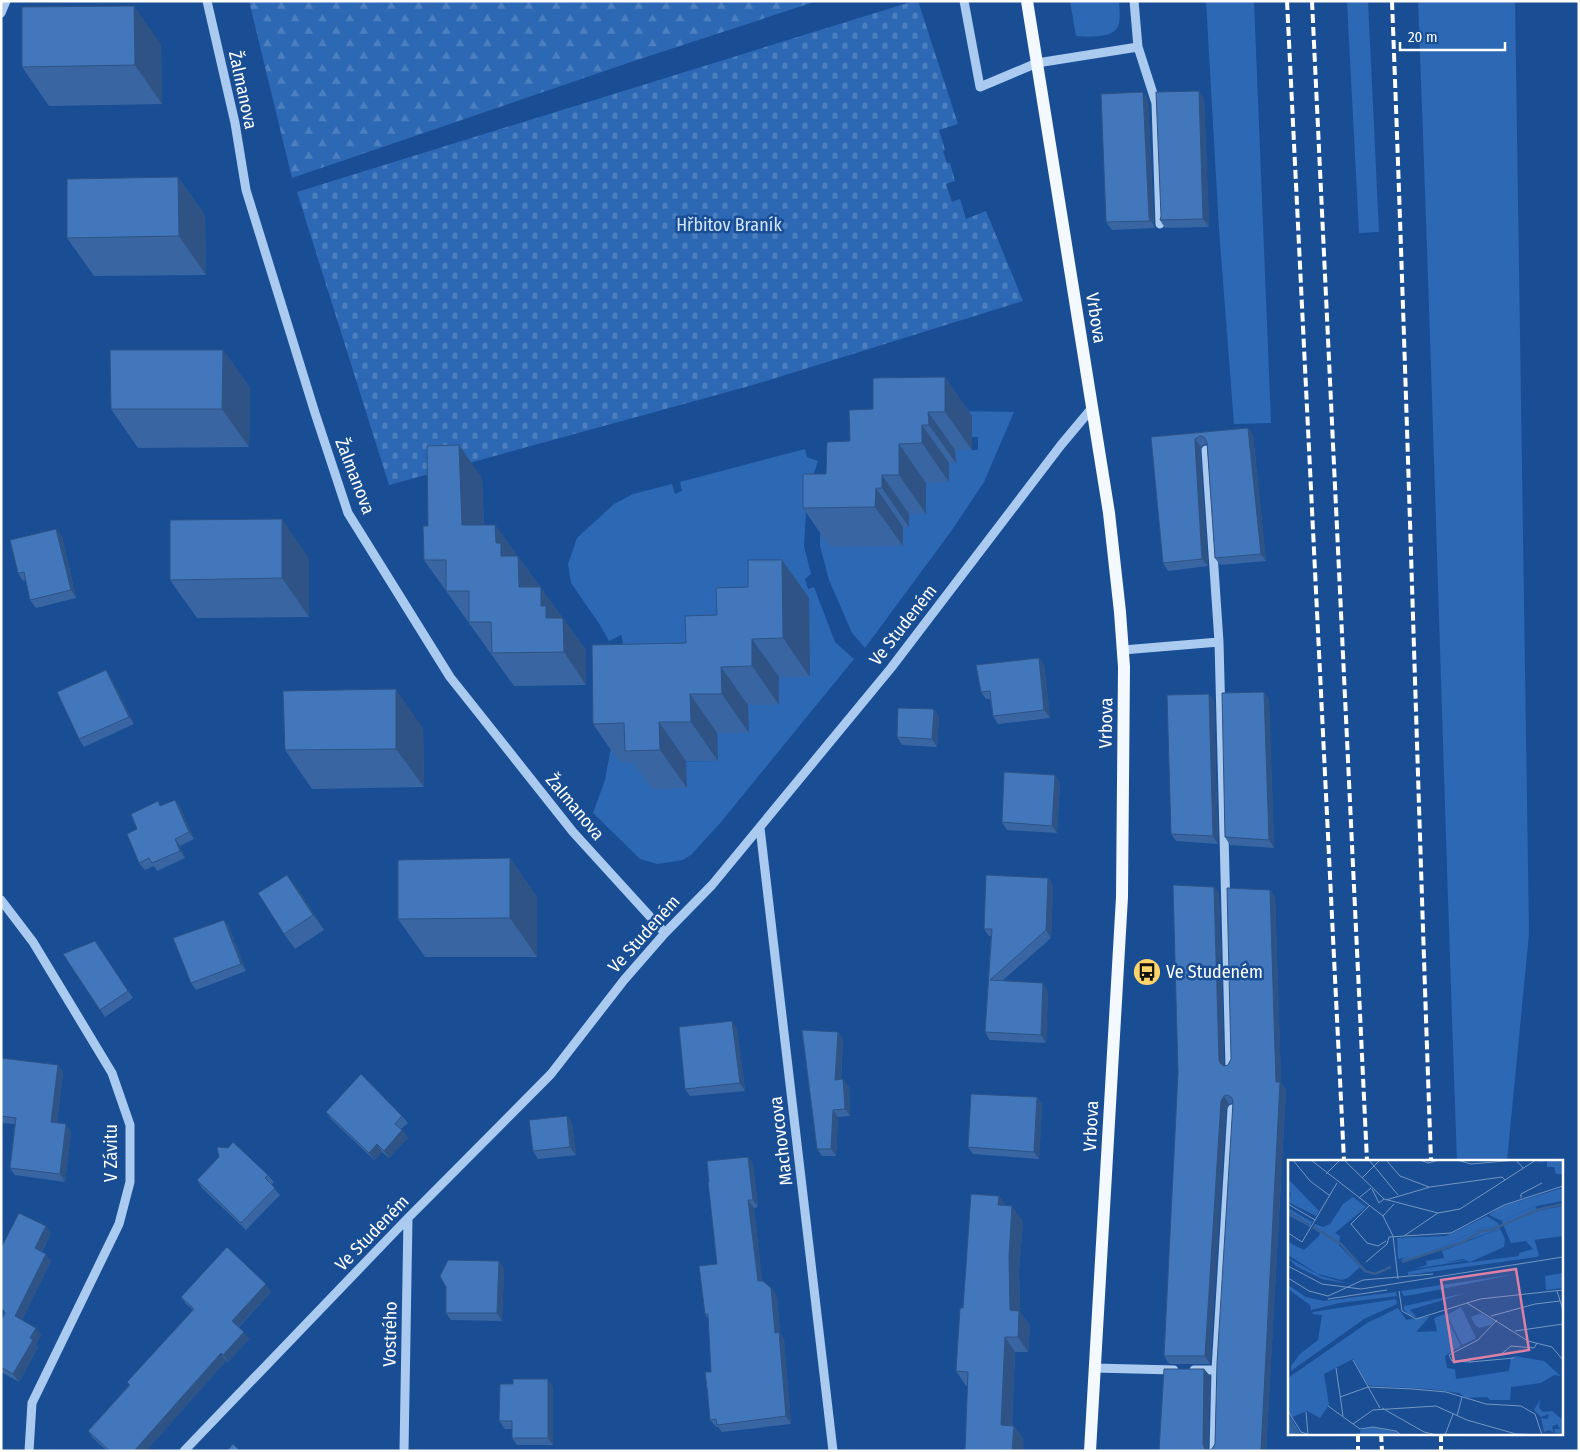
<svg xmlns="http://www.w3.org/2000/svg" width="1580" height="1452" viewBox="0 0 1580 1452" font-family="'Fira Sans Condensed',sans-serif">
  <defs>
    <pattern id="forest-firs" width="22" height="20" patternUnits="userSpaceOnUse" patternTransform="scale(1.25)"><rect width="22" height="20" fill="#2d68b4"/><path d="M5 1l3.5 6h-7zM16 11l3.5 6h-7z" fill="#4c7fbf"/></pattern>
    <pattern id="cemetery-stones" width="16" height="16" patternUnits="userSpaceOnUse" patternTransform="scale(1.25)"><rect width="16" height="16" fill="#2d68b4"/><path d="M2 7V4a2 2 0 0 1 4 0v3zM10 15v-3a2 2 0 0 1 4 0v3z" fill="#4c7fbf"/></pattern>
  </defs>
  <rect width="100%" height="100%" fill="#194e95"/>
  <!-- green -->
  <path fill="#2d68b4" fill-rule="evenodd" d="M1070,1H1119C1120,20 1123,34 1100,36C1092,37 1084,37 1076,36Z
    M1206,1H1254L1271,423L1234,424L1219,229Z
    M1347,1H1368L1379,232L1359,233Z
    M1418,1H1515L1529,934L1507,1161H1457C1443,774 1433,388 1418,1Z
    M908,410L1014,412L984,482L952,530L865,648L852,633L829,580L820,546V513ZM972,416V437H978V450H955L949,463L926,483V514H909V527H903L902,546L831,513Z
    M805,449L807,457L818,461L807,494L804,546L811,574L805,579L808,589L814,587L835,642L854,659L721,822L691,855L683,860L657,864L640,859L593,813L605,780L611,747L610,654L623,643L621,635L609,641L600,625L571,583L568,564L577,538L614,504L633,494L672,484L675,494L682,491L680,482ZM809,599L779,677V705H748L717,733L718,761L651,762Z"/>
  <!-- forest -->
  <path fill="url(#forest-firs)" d="M249,1H817L628,63L292,178Z"/>
  <!-- cemetery -->
  <path fill="url(#cemetery-stones)" d="M914,1H918L958,124L939,130L945,150L943,151L947,163H950L955,181L946,184L952,202L960,199L966,219L986,211L1023,301L753,385L389,485L297,192Z"/>
  <g fill="none" stroke-linecap="round" stroke-linejoin="round">
    <!-- minor -->
    <path stroke="#abcaf0" stroke-width="9" d="M207,1L235,123L246,190L315,413L348,513L450,677L573,832L665,933
      M964,1L980,87L1037,63L1138,47L1156,103L1160,224
      M1134,1L1138,47
      M1,13L6,1
      M1206,450L1219,642
      M1123,650L1219,642L1230,1067
      M760,828L833,1451
      M1,900L33,942L112,1073L130,1125V1182L119,1224L32,1403L29,1451
      M1094,1368L1174,1370
      M1194,1370H1216L1232,1109
      M184,1451L408,1218L551,1074L624,980L665,933L712,885L891,668L1061,445L1092,408
      M404,1451L408,1218
      M1214,1451L1216,1370"/>
    <!-- major -->
    <path stroke="#f4f8ff" stroke-width="12" d="M1027,1L1109,513L1120,612L1124,667L1122,897L1090,1451"/>
    <!-- rail -->
    <path stroke="#fff" stroke-width="4" stroke-dasharray="9 4" stroke-linecap="butt" d="M1287,1L1344,1161
      M1312,1L1367,1161
      M1392,1C1407,388 1417,774 1431,1161
      M1358,1433V1451
      M1381,1433L1382,1451
      M1441,1433V1451"/>
  </g>
  <!-- wall -->
  <path fill="#3966a2" d="M161,44L162,104L49,106L22,67Z
    M1143,92L1148,100L1154,224L1155,228L1112,230L1106,222Z
    M1204,98L1209,227L1165,228L1160,220Z
    M178,177L205,215L206,275L94,276L67,238Z
    M223,350L250,388L249,447L138,448L111,409Z
    M945,377L972,416V450H955L956,463H949V482L926,483V514H909V527H903V546L830,547L803,508L826,474L873,409Z
    M1248,428L1253,435L1266,561L1220,565L1215,558L1207,444H1205L1201,447L1200,450L1208,566L1168,571L1163,563L1151,437Z
    M482,478L484,525H495L586,650V685L514,686L424,560L428,526Z
    M62,536L76,598L36,608L30,600L26,580L23,581L18,573Z
    M309,558V617L197,618L170,580Z
    M782,560L809,598L810,677H779V705H748L749,733H717L718,761H686L687,788L652,789L633,762L620,763L593,724L686,643L748,587Z
    M1039,658L1044,665L1050,718L998,724L993,716L990,699H986L981,692Z
    M106,670L111,678L134,724L84,747L79,739Z
    M1264,692L1269,700L1274,848L1230,845L1225,837Z
    M1209,694L1214,701L1218,844L1176,841L1171,834Z
    M934,709L939,717L937,747L902,745L897,737Z
    M423,728L424,787L312,789L285,750Z
    M1055,775L1060,783L1057,833L1007,830L1002,822Z
    M175,800L180,807L194,839L180,846L185,858L157,871L154,866L145,870L139,863L137,829L158,801L161,806Z
    M510,858L537,897V957H425L398,919Z
    M1048,878L1053,886L1051,938L1002,981L1048,991L1046,1043L990,1040L985,1032L991,936H989L984,929Z
    M1214,887L1219,894L1224,1065V1066L1228,1065L1231,1059L1270,890L1275,897L1281,1083L1286,1089L1266,1451H1159L1204,1369L1210,1376L1208,1449H1212L1215,1444L1233,1103L1229,1104L1226,1109L1210,1364H1169L1164,1356Z
    M298,889L324,930L295,949L284,934Z
    M224,920L229,927L246,971L196,990L191,983Z
    M95,941L133,998L105,1017L63,954Z
    M737,1028L745,1091L690,1096L685,1089Z
    M838,1032L843,1039L841,1079L849,1087L850,1116L838,1117L836,1156H822L817,1149Z
    M1,1058L58,1065L63,1072L57,1123L71,1132L65,1182L15,1175L10,1168L15,1124L1,1123Z
    M1037,1097L1042,1104L1039,1159L973,1154L968,1147Z
    M326,1112L402,1116L408,1123L401,1129L408,1138L389,1158L382,1152L374,1160L331,1119Z
    M572,1123L576,1155L538,1159L533,1151Z
    M748,1157L753,1164L758,1207L754,1208L762,1281L771,1288L777,1296L780,1333L784,1340L791,1424L722,1432L718,1427H716L710,1420L711,1372L708,1319L705,1314L717,1264L709,1182Z
    M268,1175L274,1182L271,1185L280,1195L246,1230L202,1188L197,1180Z
    M999,1196L1006,1206L1023,1221L1019,1271L1020,1312L1030,1326L1028,1352H1015L1012,1426H1014L1024,1440L968,1386H966L956,1371L963,1308Z
    M51,1233L42,1252L51,1261L22,1320L41,1335L36,1344L38,1347L19,1382L1,1372V1321Z
    M504,1268L502,1321L451,1320L446,1313Z
    M271,1292L239,1327L249,1339L228,1362L226,1361L146,1451H107L93,1438L88,1431L129,1385L127,1382L193,1310L186,1304L181,1297Z
    M553,1387V1445H517L512,1438V1429H505L499,1421Z"/>
  <!-- shaded-wall -->
  <path fill="#2e5384" d="M134,6L161,44L162,104L135,65Z
    M1199,91L1204,98L1209,227L1203,219Z
    M1143,92L1148,100L1154,224L1155,228L1149,217Z
    M178,177L205,215L206,275L179,236Z
    M223,350L250,388L249,447L222,409Z
    M945,377L972,416V450L945,412Z
    M928,412L955,450L956,463L929,425Z
    M922,425L949,463V482L922,443Z
    M1248,428L1253,435L1266,561L1261,554Z
    M1195,439L1201,447L1200,450L1208,566L1202,559L1195,443Z
    M899,444L926,483V514L899,475Z
    M459,445L482,478L485,558L462,525Z
    M882,475L909,514V527L882,488Z
    M876,488L903,527V546L875,507Z
    M282,519L309,558V617L282,578Z
    M495,525L586,650V685L564,652L546,618L519,587L501,556L496,543Z
    M56,529L62,536L76,598L71,590Z
    M782,560L809,598L810,677L783,638Z
    M752,639L779,677V705L752,666Z
    M1039,658L1044,665L1050,718L1044,710Z
    M721,667L748,705L749,733L722,694Z
    M106,670L111,678L134,724L129,717Z
    M396,689L423,728L424,787L396,749Z
    M1264,692L1269,700L1274,848L1269,840Z
    M690,694L717,733L718,761L691,722Z
    M1209,694L1214,701L1218,844L1213,836Z
    M934,709L939,717L937,747L932,739Z
    M659,722L686,761L687,788L660,750Z
    M1055,775L1060,783L1057,833L1052,826Z
    M175,800L180,807L194,839L189,832Z
    M175,839L180,846L185,858L180,851Z
    M510,858L537,897V957L510,918Z
    M287,875L298,889L324,930L313,915Z
    M1048,878L1053,886L1051,938L1046,930Z
    M1214,887L1219,894L1224,1067L1220,1063L1219,1060Z
    M1270,890L1275,897L1281,1083L1286,1089L1266,1451H1261L1276,1082Z
    M224,920L229,927L246,971L241,964Z
    M1043,983L1048,991L1046,1043L1041,1035Z
    M732,1021L737,1028L745,1091L740,1083Z
    M838,1032L843,1039L840,1087L835,1080Z
    M58,1065L63,1072L56,1130L51,1122Z
    M843,1079L849,1087L850,1116L845,1109Z
    M1224,1096L1229,1104L1226,1109L1210,1364L1205,1356L1221,1101Z
    M1037,1097L1042,1104L1039,1159L1034,1152Z
    M833,1110L838,1117L836,1156L831,1149Z
    M567,1116L572,1123L576,1155L570,1147Z
    M66,1124L71,1132L65,1182L60,1174Z
    M402,1130L408,1138L389,1158L384,1151Z
    M377,1144L382,1152L374,1160L369,1153Z
    M748,1157L753,1164L758,1207L753,1200Z
    M999,1196L1009,1210L998,1205Z
    M748,1200L754,1208L763,1289L758,1281Z
    M1012,1206L1023,1221L1019,1271L1020,1312L1030,1326L1028,1352L1018,1337L1010,1310L1009,1256Z
    M46,1226L51,1233L40,1255L35,1248Z
    M46,1254L51,1261L20,1324L15,1316Z
    M499,1261L504,1268L502,1321L497,1313Z
    M266,1284L271,1292L237,1328L232,1321Z
    M771,1288L777,1296L780,1333L784,1340L791,1424L786,1416L775,1333Z
    M36,1328L41,1335L36,1344L38,1347L19,1382L13,1374Z
    M244,1332L249,1339L228,1362L223,1355Z
    M1005,1337L1015,1352L1011,1440L1001,1425Z
    M221,1353L226,1361L146,1451H134Z
    M1204,1369L1210,1376L1208,1451H1207L1203,1444Z
    M548,1379L553,1387V1445L548,1438Z
    M1014,1426L1024,1440L1023,1451H1012Z"/>
  <!-- building -->
  <path fill="#4277bc" stroke="#2e5384" d="M134,6L135,65L22,67V7Z
    M1199,91L1203,219L1160,220L1161,216L1156,92Z
    M1143,92L1149,217L1150,221L1106,222L1101,94Z
    M178,177L179,236L67,238V179Z
    M110,350H223L222,409H111Z
    M945,377V412H928L929,425H922V443L899,444V475H882V488H876L875,507L803,508V474H826L827,442L850,441L849,410L873,409V378Z
    M1248,428L1261,554L1215,558L1207,442L1204,437L1200,436L1195,439V443L1202,559L1163,563L1151,437Z
    M459,445L462,525H495L496,543H501V556H518L519,587H541V606H546V618H563L564,652L492,653L491,622H469V591H446V560H424L423,526H428L427,446Z
    M282,519V578L170,580V520Z
    M56,529L71,590L30,600L24,572L18,573L10,540Z
    M748,560H782L783,638L752,639V666L721,667L722,694H690L691,722H659L660,750L625,751L624,723L593,724L592,645L686,643L685,616L717,615L716,588L748,587Z
    M1039,658L1044,710L993,716L990,691L981,692L976,665Z
    M106,670L129,717L79,739L57,692Z
    M396,689V749L285,750L283,691Z
    M1264,692L1269,840L1225,837L1222,693Z
    M1209,694L1213,836L1171,834L1167,695Z
    M898,708L934,709L932,739L897,737Z
    M1004,772L1055,775L1052,826L1002,822Z
    M175,800L189,832L175,839L180,851L152,863L149,858L139,863L127,834L137,829L131,814L158,801L160,806Z
    M510,858V918L398,919V860Z
    M287,875L313,915L284,934L258,893Z
    M986,875L1048,878L1046,930L990,980L1043,983L1041,1035L985,1032L992,929H984Z
    M1173,885L1214,887L1219,1060L1220,1063L1224,1066L1228,1065L1231,1059L1227,888L1270,890L1276,1082H1280L1261,1451H1159L1164,1369H1204L1203,1444L1205,1449L1209,1450L1212,1449L1215,1444L1217,1363L1233,1102L1232,1098L1228,1095L1224,1096L1221,1101L1205,1356H1164L1178,1073Z
    M224,920L241,964L191,983L173,938Z
    M95,941L128,991L100,1010L63,954Z
    M732,1021L740,1083L685,1089L679,1027Z
    M802,1030L838,1032L835,1080L843,1079L845,1109L833,1110L831,1149H817Z
    M1,1058L58,1065L51,1122L66,1124L60,1174L10,1168L16,1118L1,1116Z
    M361,1074L402,1116L395,1124L402,1130L384,1151L377,1144L369,1153L326,1112Z
    M971,1094L1037,1097L1034,1152L968,1147Z
    M567,1116L570,1147L533,1151L529,1120Z
    M233,1142L268,1175L265,1178L275,1188L241,1223L197,1180L219,1157L217,1147L228,1148Z
    M748,1157L753,1200H748L758,1281H763L771,1288L775,1333L779,1332L786,1416L717,1425L716,1419L710,1420L708,1397L705,1372H711L708,1314H705L699,1266L717,1264L708,1182H709L707,1161Z
    M971,1194L999,1196L998,1205L1012,1206L1009,1256L1010,1310L1019,1311L1018,1337H1005L1001,1425L1014,1426L1012,1451H965L968,1372L956,1371L960,1308H963Z
    M19,1213L46,1226L35,1248L46,1254L15,1316L36,1328L30,1338L33,1340L13,1374L1,1367V1321L5,1313L1,1307V1248Z
    M227,1247L266,1284L232,1321L244,1332L223,1355L221,1353L134,1451H110L88,1431L130,1385L127,1382L194,1309L181,1297Z
    M448,1260L499,1261L497,1313H446V1287L440,1276Z
    M513,1379H548V1438H512V1421H499L500,1384H513Z
    M233,1444L240,1451H227Z"/>
  <!-- icons -->
  <defs>
    <symbol id="bus-disc" viewBox="-11 -11 22 22"><circle r="9.5" fill="#ffd56a" stroke="#194e95"/><path d="M-5-6H5V4H4V6H2V4H-2V6H-4V4H-5ZM-3.5-4V0h7V-4ZM-3.5 1.2v1.5H-2V1.2ZM2 1.2v1.5H3.5V1.2Z" fill="#111"/></symbol>
  </defs>
  <g fill-rule="evenodd">
    <use href="#bus-disc" x="1131" y="956" width="32" height="32"/>
  </g>
  <g text-anchor="middle" stroke-width="5" stroke-linejoin="round" paint-order="stroke">
    <!-- street labels -->
    <g font-size="18" fill="#fff" stroke="#194e95">
      <text transform="translate(243 90) rotate(78)" y="6">Žalmanova</text>
      <text transform="translate(1096 318) rotate(81)" y="6">Vrbova</text>
      <text transform="translate(355 476) rotate(69)" y="6">Žalmanova</text>
      <text transform="translate(903 625) rotate(-52)" y="6">Ve Studeném</text>
      <text transform="translate(1106 723) rotate(-89)" y="6">Vrbova</text>
      <text transform="translate(575 807) rotate(50)" y="6">Žalmanova</text>
      <text transform="translate(644 934) rotate(-48)" y="6">Ve Studeném</text>
      <text transform="translate(1091 1126) rotate(-87)" y="6">Vrbova</text>
      <text transform="translate(781 1141) rotate(-97)" y="6">Machovcova</text>
      <text transform="translate(111 1153) rotate(-90)" y="6">V Závitu</text>
      <text transform="translate(372 1233) rotate(-46)" y="6">Ve Studeném</text>
      <text transform="translate(390 1334) rotate(-89)" y="6">Vostrého</text>
    </g>
    <!-- park labels -->
    <g font-size="18" fill="#d2e4fb" stroke="#194e95">
      <text x="729" y="231">Hřbitov Braník</text>
    </g>
    <!-- poi labels -->
    <g font-size="18" fill="#fff" stroke="#194e95" text-anchor="start">
      <text x="1166" y="978">Ve Studeném</text>
    </g>
  </g>
  <!-- overview -->
  <g transform="translate(1288 1160)">
    <rect width="275" height="275" fill="#194e95"/>
    <path d="M1,20L31,51L28,56L0,42L3,33L0,31ZM65,37L78,47L47,73L52,76L51,85L72,107L60,118L54,120L30,114L0,95V82L16,90L31,76L32,73L24,68L27,64L35,67L42,64L55,44ZM248,46L249,51L215,64L214,61ZM0,48L24,62L22,67L0,55ZM210,63L212,69L115,103L114,99L132,91L146,90L196,67L205,68ZM0,98L33,116L62,124L34,119L8,106ZM275,113V128L258,130L257,116ZM228,114L124,135L116,136L113,131ZM0,125L18,137L36,141L108,132L109,136L51,143L23,150L22,145L0,129ZM178,133L122,150L129,157L122,156L116,150V146ZM193,153L206,161L203,165L191,168L187,165L183,157ZM252,240L251,248L255,252L264,251L275,260V274L267,273L266,269H272L269,264L264,267L266,273L261,270L256,272L253,258L259,259L258,263L261,254L253,257L246,250Z" fill="#2d68b4"/>
    <path d="M254,0H275V14H268L266,7H259V1L248,3ZM246,78L251,95L249,97L120,115V112L139,108L231,96V93L245,89L238,81ZM156,98L159,102L181,100L126,109L139,105L138,101ZM108,139L109,144L76,159L3,211V206L12,194L30,180L34,155L24,154L25,152ZM110,148L118,160L142,156L128,172L149,171L146,158L157,154L173,186L157,196L159,208L167,209L168,219L221,211L223,198L227,196L256,201L273,216L266,215L253,223L223,227L222,240H202L199,237L178,238L171,233L141,229L85,226L80,225L65,199L36,214L41,245L32,258L19,251L4,257L0,250V218L79,163ZM0,254L12,273L17,275H0ZM85,267L109,272L112,275H71L73,270Z" fill="#2d68b4"/>
    <path d="M173,147L188,178L174,185L159,155Z" fill="#2d68b4"/>
    <path d="M275,28V41L248,46L214,61L201,55L214,46ZM275,46V76L223,83L215,64L249,51ZM199,56L210,63L205,68L196,67L146,90L110,99L109,78L158,76ZM212,69L217,79L216,87L182,102L175,99L159,102L156,98L154,91Z" fill="#2d68b4"/>
    <path fill="none" stroke="#385f93" stroke-width="2.5" d="M0,52L21,65M25,67L53,84L77,111L87,114L103,107M114,102L175,82L193,71L203,70L252,49L275,44M0,260L10,275"/>
    <path fill="none" stroke="#7595bf" stroke-width="1" d="M5,0L22,21L41,35M23,0L95,56L105,76L110,119M56,0L96,39L150,53L172,49L248,0M81,0L110,35M98,0L112,16L141,27M132,0L140,3L152,0M169,0L183,4L228,0L235,8M38,14L52,0M74,18L92,0M84,29L91,43L96,39M71,38L83,28M233,38V34L254,23M98,40L142,27L214,17L217,20M0,44L27,60M82,45L63,64L79,83L90,86L98,81M95,56L106,44M0,73L14,82L49,23M116,76L150,53M78,102L99,84L101,77L163,73L216,45L275,26M0,106L34,124L73,129L275,97M0,118L21,131L40,136L75,120L145,114M111,131L114,151L128,159L192,139L275,130M269,131L275,150M40,139L99,130M179,143L240,181L264,187L275,200M203,156L247,144L272,141M227,171L275,164M211,196L223,186L246,188L249,183M65,200L92,248M182,202L226,198M183,202L164,201L161,195L190,180L209,160M48,208L55,256M52,237L80,227L125,229L158,232L198,244L233,246L247,254L254,275M40,246L65,264M94,248L136,272L149,275M0,251L13,272L22,275M18,252L20,275M169,256L174,237M113,275L108,271L85,267L72,269L65,264L85,250L148,246L179,260L228,274L248,275M157,275L165,254"/>
    <path fill="#dd80a5" fill-opacity="0.15" stroke="#dd80a5" stroke-width="2.5" d="M228,109L241,190L166,202L153,120Z"/>
    <rect width="275" height="275" fill="none" stroke="#fff" stroke-width="2.5"/>
  </g>
  <!-- border -->
  <rect width="1580" height="1452" fill="none" stroke="#ffffff" stroke-width="5"/>
  <!-- scale -->
  <path d="M1400 42v8h105v-8" fill="none" stroke="#ffffff" stroke-width="2.5"/>
  <text x="1408" y="42" font-size="15" fill="#ffffff" stroke="#194e95" stroke-width="4" paint-order="stroke">20 m</text>
</svg>
